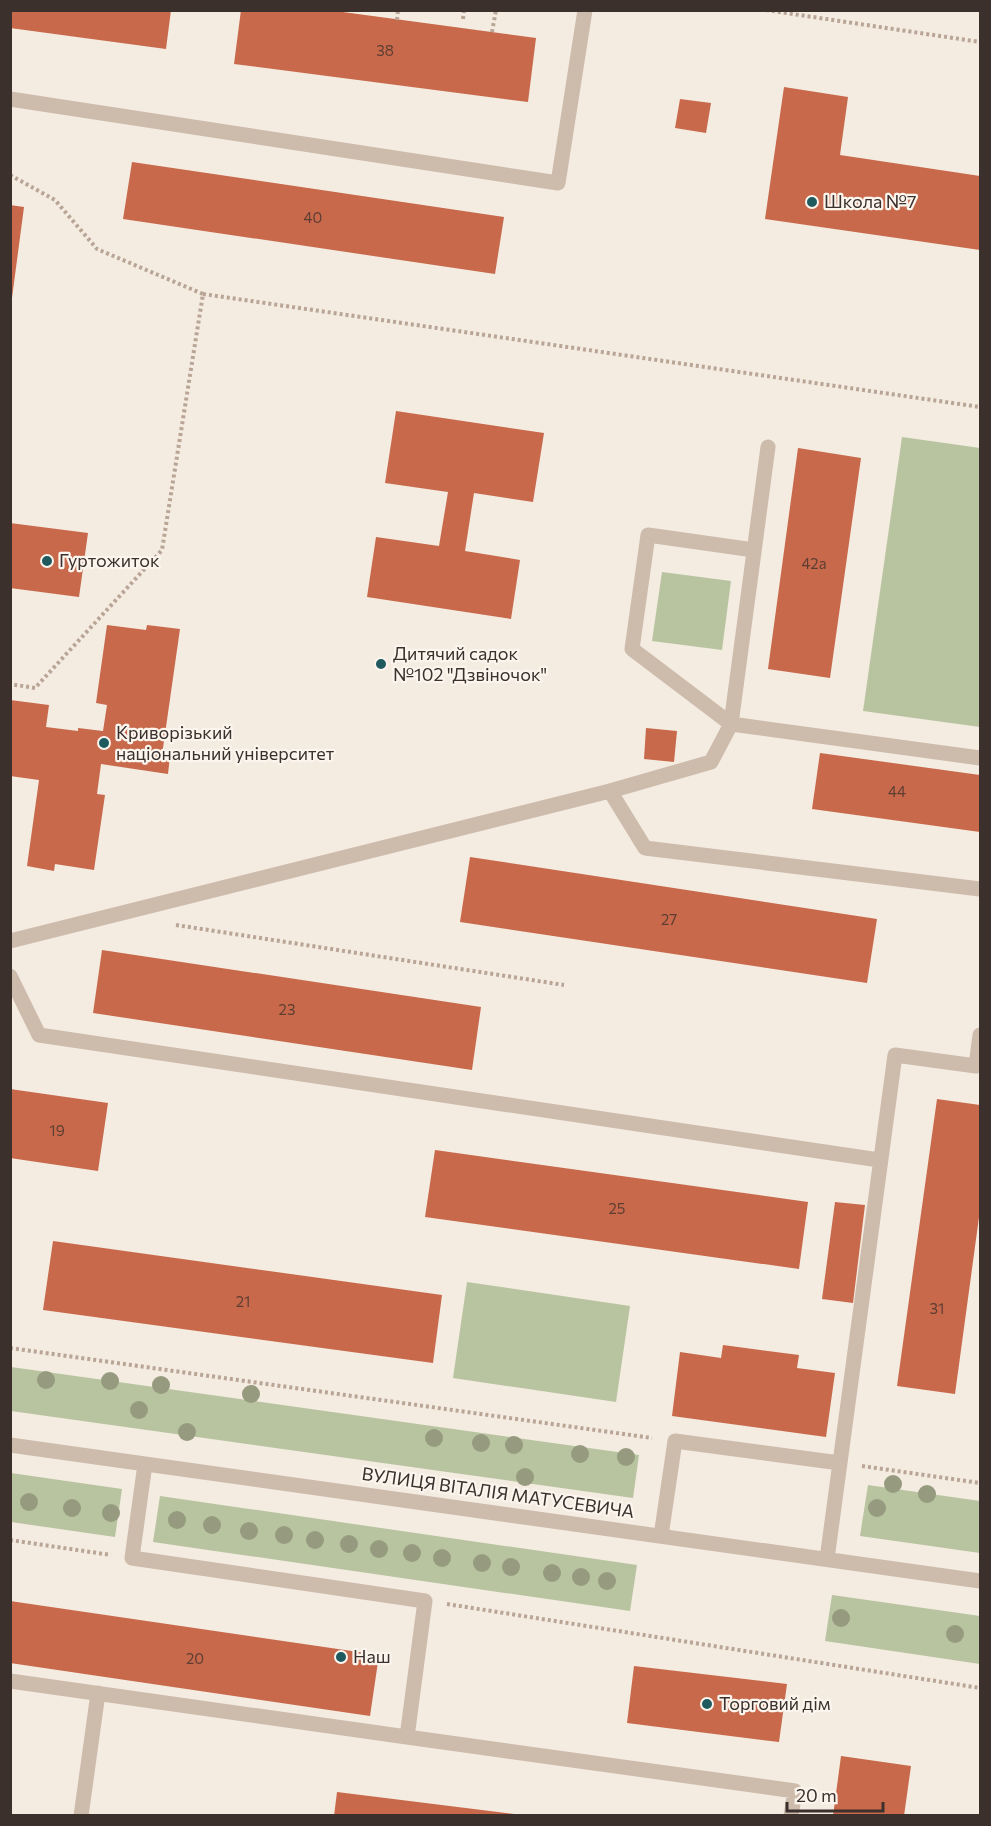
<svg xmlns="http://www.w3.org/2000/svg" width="991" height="1826" viewBox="0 0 991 1826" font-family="Commissioner,sans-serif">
  <rect width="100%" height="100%" fill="#f4ebe1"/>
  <!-- green -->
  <path fill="#b8c4a0" d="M902,437L980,448V727L863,711Z
    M662,572L731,581L722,650L652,641Z
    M467,1282L630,1306L616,1402L453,1378Z
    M11,1367L639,1455L633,1498L11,1411Z
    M11,1473L122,1489L115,1537L11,1522Z
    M868,1485L980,1501V1553L860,1536Z
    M160,1496L637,1565L630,1611L153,1542Z
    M832,1595L980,1616V1664L825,1641Z"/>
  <!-- building -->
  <path fill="#c8694b" d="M10,10H171L166,49L10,28Z
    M241,10H328L536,38L528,102L234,64Z
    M784,87L848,97L840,155L980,176V250L765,219Z
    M680,99L711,103L706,133L675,128Z
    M132,162L504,217L495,274L123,219Z
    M10,205L24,207L12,298H10Z
    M396,411L544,433L533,502L474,493L465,551L520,560L511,619L367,597L376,537L439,546L448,492L385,483Z
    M798,448L861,458L830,678L768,669Z
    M10,523L88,533L79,597L10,588Z
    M107,625L146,630L147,625L180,629L162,755L170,756L168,774L101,764L97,794L105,795L94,870L55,864L54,871L27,866L39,780L10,776V700L49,705L46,727L78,731V728L103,731L107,705L96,703Z
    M646,728L677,731L674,762L644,759Z
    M820,753L980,775V832L812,809Z
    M470,857L877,919L867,983L460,922Z
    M102,950L481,1007L472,1070L93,1013Z
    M10,1089L108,1103L98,1171L10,1158Z
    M937,1099L980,1105V1210L955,1394L897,1386Z
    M435,1150L808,1202L799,1269L425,1217Z
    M835,1202L865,1205L853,1303L822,1299Z
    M53,1241L442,1295L433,1363L43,1310Z
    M723,1345L799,1355L797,1368L835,1373L826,1437L672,1416L680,1352L721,1358Z
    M10,1601L379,1655L370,1716L10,1663Z
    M634,1666L787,1684L779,1742L627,1723Z
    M841,1756L911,1766L904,1816H833Z
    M337,1792L514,1814V1816H334Z"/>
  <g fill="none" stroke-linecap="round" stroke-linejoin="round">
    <!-- path -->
    <path stroke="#b9a596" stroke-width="4" stroke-dasharray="3 3" stroke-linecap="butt" d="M766,10L980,42
      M463,19L464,10
      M397,20L398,10
      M492,32L496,10
      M10,175L55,200L97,249L203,294L162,550L35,688L10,684
      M203,294L980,407
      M176,925L564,985
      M10,1348L652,1438
      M862,1466L980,1483
      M10,1540L111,1555
      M447,1604L980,1688"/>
    <!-- minor -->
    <path stroke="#cdbbac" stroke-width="15" d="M10,99L558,183L585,10
      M754,550L648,535L632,649L731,724L768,447
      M610,791L645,848L980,889
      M10,941L610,791L711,762L731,724L980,758
      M10,976L39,1035L879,1160
      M10,1445L980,1581
      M145,1464L132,1558L425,1601L407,1737L795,1791L791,1816
      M661,1536L675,1441L840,1463
      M827,1559L895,1055L976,1066L980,1035
      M10,1681L407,1737
      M81,1816L98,1693"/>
  </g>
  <!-- trees -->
  <g fill="#969b7f">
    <circle cx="46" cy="1380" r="9"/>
    <circle cx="110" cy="1381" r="9"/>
    <circle cx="161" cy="1385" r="9"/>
    <circle cx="251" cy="1394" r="9"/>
    <circle cx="139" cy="1410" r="9"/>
    <circle cx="187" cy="1432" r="9"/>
    <circle cx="434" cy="1438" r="9"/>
    <circle cx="481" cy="1443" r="9"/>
    <circle cx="514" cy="1445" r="9"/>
    <circle cx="580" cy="1454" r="9"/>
    <circle cx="626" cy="1457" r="9"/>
    <circle cx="525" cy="1477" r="9"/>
    <circle cx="893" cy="1484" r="9"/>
    <circle cx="927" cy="1494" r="9"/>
    <circle cx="29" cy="1502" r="9"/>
    <circle cx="72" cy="1508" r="9"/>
    <circle cx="877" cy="1508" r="9"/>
    <circle cx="111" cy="1513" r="9"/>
    <circle cx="177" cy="1520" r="9"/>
    <circle cx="212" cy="1525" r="9"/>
    <circle cx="249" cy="1531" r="9"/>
    <circle cx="284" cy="1535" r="9"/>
    <circle cx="315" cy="1540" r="9"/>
    <circle cx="349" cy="1544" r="9"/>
    <circle cx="379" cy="1549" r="9"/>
    <circle cx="412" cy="1553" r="9"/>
    <circle cx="442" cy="1558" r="9"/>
    <circle cx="482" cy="1563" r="9"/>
    <circle cx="511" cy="1567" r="9"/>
    <circle cx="552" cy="1573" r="9"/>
    <circle cx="581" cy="1577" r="9"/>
    <circle cx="607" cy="1581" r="9"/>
    <circle cx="841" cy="1618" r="9"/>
    <circle cx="955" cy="1634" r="9"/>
  </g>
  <!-- markers -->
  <g fill="#1f5a5e" stroke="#fbf5ee" stroke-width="2">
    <circle cx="812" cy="202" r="6"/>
    <circle cx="47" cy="561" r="6"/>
    <circle cx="381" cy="664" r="6"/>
    <circle cx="104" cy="743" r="6"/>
    <circle cx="341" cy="1657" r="6"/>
    <circle cx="707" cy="1704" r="6"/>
  </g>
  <g text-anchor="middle" stroke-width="4.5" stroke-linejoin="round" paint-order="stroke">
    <!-- number labels -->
    <g font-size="15" fill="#5e3e33">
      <text x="385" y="56">38</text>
      <text x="313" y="223">40</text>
      <text x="814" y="569">42а</text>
      <text x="897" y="797">44</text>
      <text x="669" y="925">27</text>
      <text x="287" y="1015">23</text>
      <text x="57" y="1136">19</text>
      <text x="617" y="1214">25</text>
      <text x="243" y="1307">21</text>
      <text x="937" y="1314">31</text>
      <text x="195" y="1664">20</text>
    </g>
    <!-- poi labels -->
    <g font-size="18" fill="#3b302b" stroke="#fbf5ee" text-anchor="start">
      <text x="824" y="208">Школа №7</text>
      <text x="59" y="567">Гуртожиток</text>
      <text x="393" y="660">Дитячий садок<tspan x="393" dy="21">№102 "Дзвіночок"</tspan></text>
      <text x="116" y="739">Криворізький<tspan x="116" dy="21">національний університет</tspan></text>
      <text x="353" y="1663">Наш</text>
      <text x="719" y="1710">Торговий дім</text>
    </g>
    <!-- street labels -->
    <g font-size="18" fill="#3b302b" stroke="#fbf5ee">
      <text transform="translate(498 1493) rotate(8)" y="6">ВУЛИЦЯ ВІТАЛІЯ МАТУСЕВИЧА</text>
    </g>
  </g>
  <!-- border -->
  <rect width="991" height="1826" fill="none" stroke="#3b302b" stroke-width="24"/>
  <!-- scale -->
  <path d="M787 1802v9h96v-9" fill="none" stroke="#3b302b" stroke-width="3"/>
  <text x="796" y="1802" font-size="18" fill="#3b302b" stroke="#fbf5ee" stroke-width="4.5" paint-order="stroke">20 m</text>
</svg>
